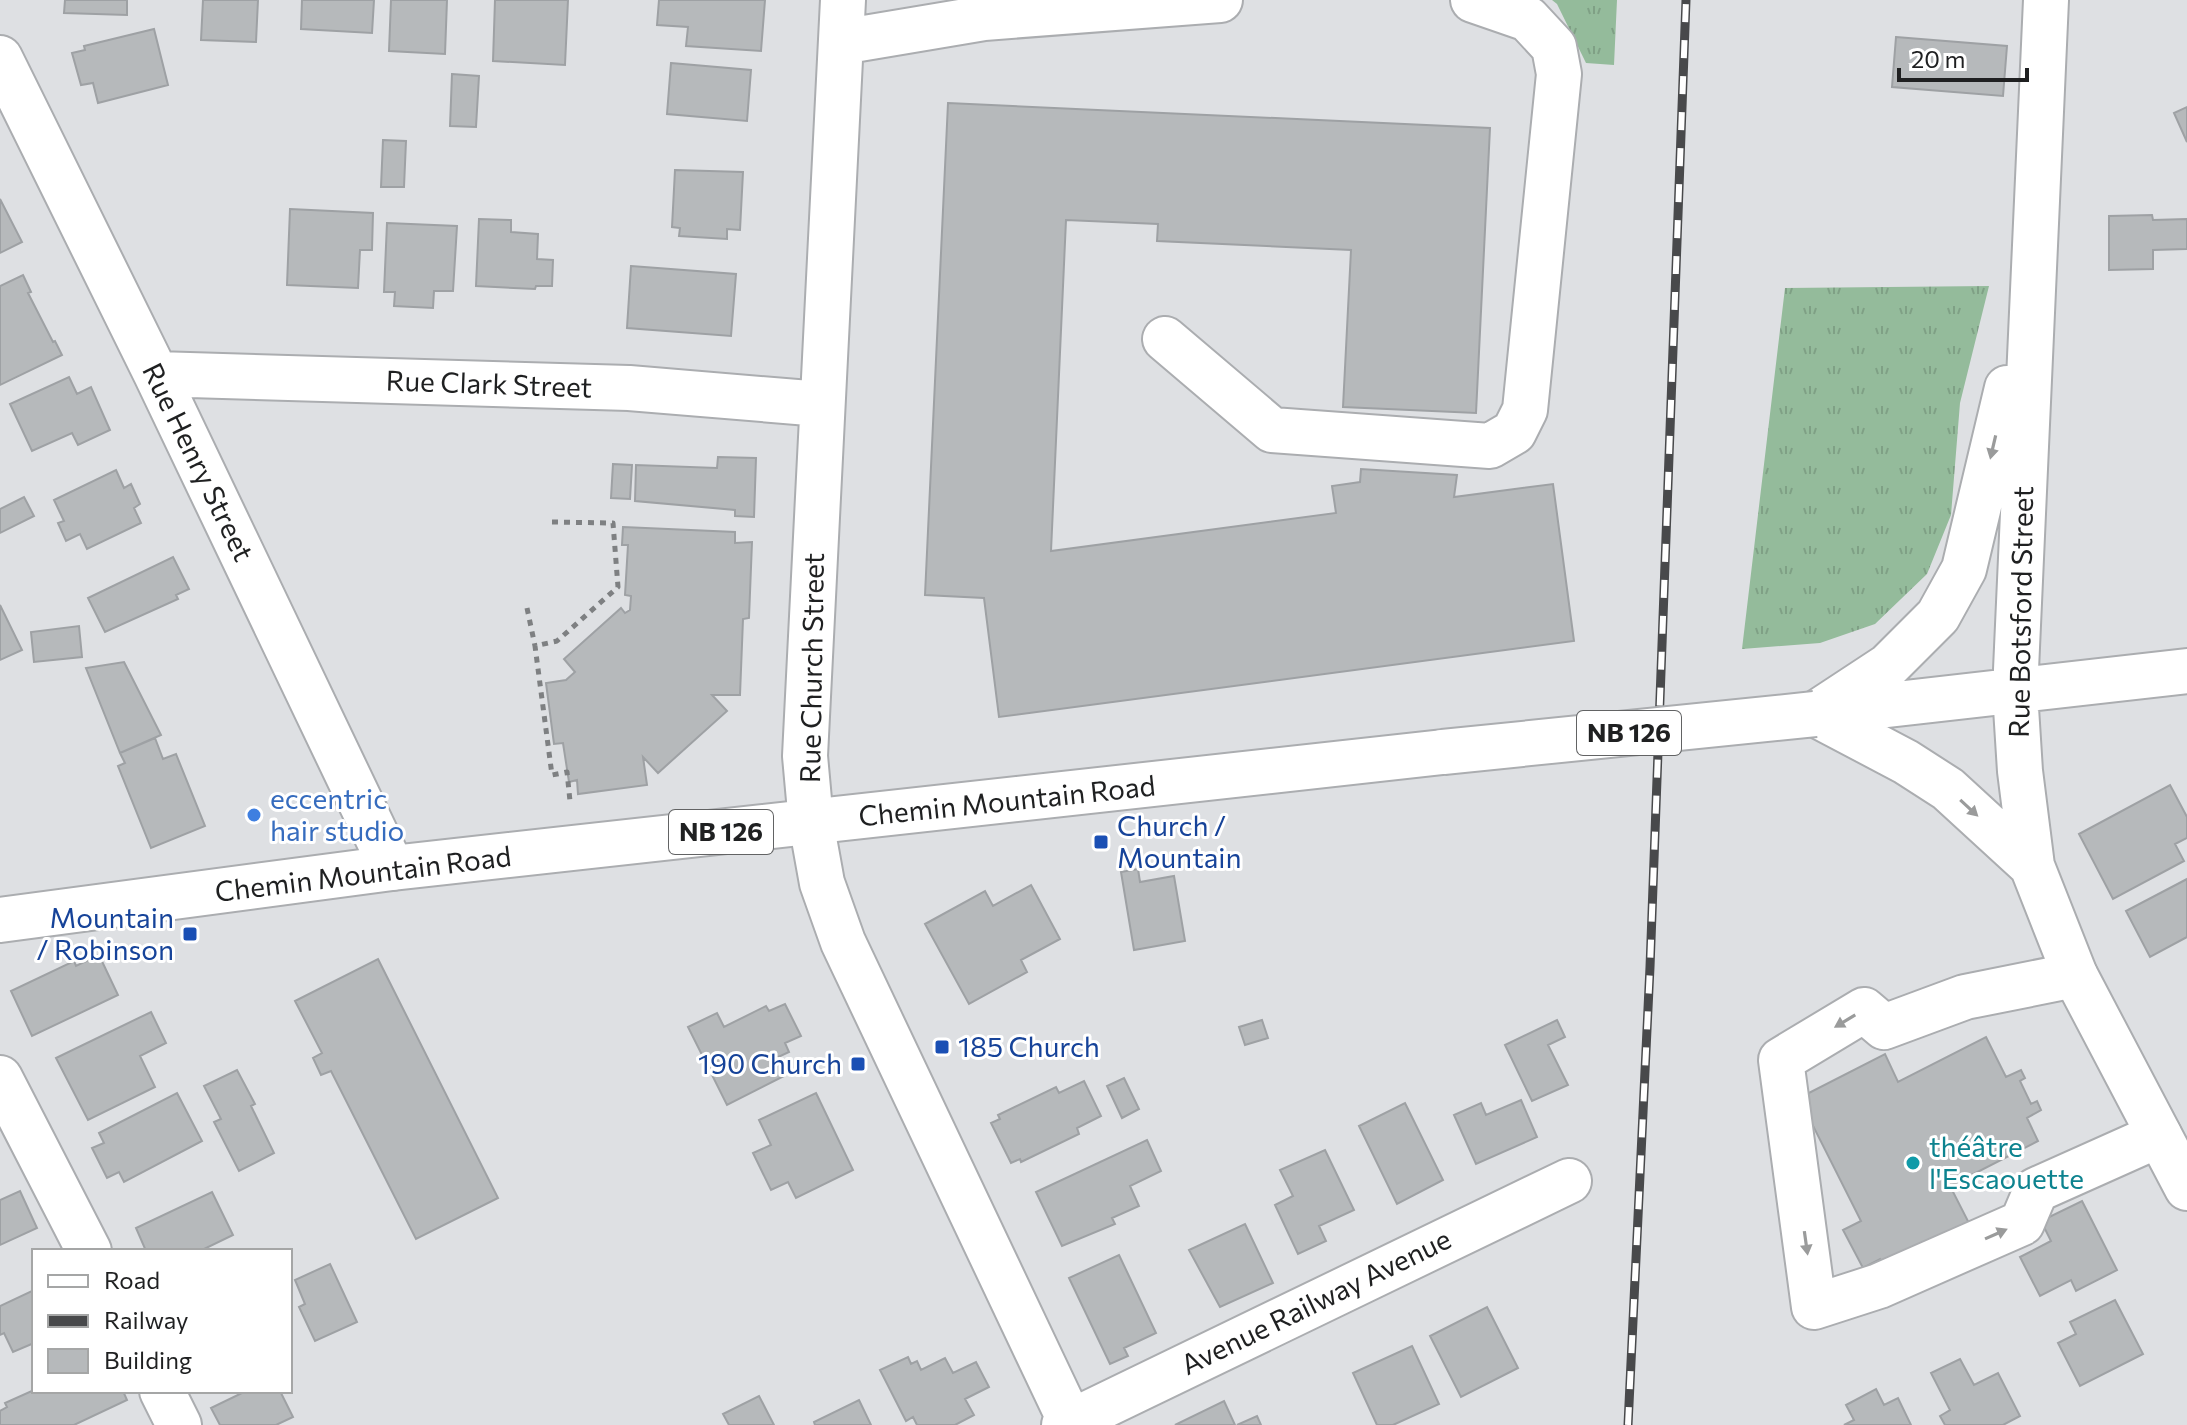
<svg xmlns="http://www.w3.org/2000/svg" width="2187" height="1425" viewBox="0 0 2187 1425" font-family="Commissioner,sans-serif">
  <defs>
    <pattern id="grass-tufts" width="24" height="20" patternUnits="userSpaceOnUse" patternTransform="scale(2)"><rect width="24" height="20" fill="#94bb9b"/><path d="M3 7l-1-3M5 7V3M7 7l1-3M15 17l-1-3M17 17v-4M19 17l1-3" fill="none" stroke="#7fa085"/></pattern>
  </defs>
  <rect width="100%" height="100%" fill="#dee0e3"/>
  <!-- grass -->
  <path fill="url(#grass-tufts)" d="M1552,0H1617L1614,65L1586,63L1557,4Z
    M1989,286L1960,403L1951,515L1927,574L1875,624L1820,643L1742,649L1785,288Z"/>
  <!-- building -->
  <path fill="#b6b9bb" stroke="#9ea1a4" stroke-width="2" d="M65,0H127V15L64,13Z
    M203,0H258L256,42L201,40Z
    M302,0H374L372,33L301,29Z
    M391,0H447L445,54L389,51Z
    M495,0H568L565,65L493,61Z
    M659,0H765L761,51L686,46L688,27L657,25Z
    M154,29L168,85L98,103L93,83L81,85L72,53L85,50L84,46Z
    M1896,37L2007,46L2003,96L1892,87Z
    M671,63L751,70L747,121L667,114Z
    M452,74L479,76L476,127L450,126Z
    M948,103L1490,128L1476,413L1343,407L1351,250L1157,241L1158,224L1066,220L1051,551L1336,513L1332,486L1360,482L1361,469L1457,475L1454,497L1553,484L1574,641L999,717L984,598L925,595Z
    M2187,107V142L2174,113Z
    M383,140L406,141L404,187H381Z
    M675,170L743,172L740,230L727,229V239L679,236L680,228L672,227Z
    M0,199L22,242L0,253Z
    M290,209L373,213L372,250H360L358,288L287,285Z
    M2152,215L2153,220L2187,219V249L2153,250V269L2109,270V216Z
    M479,219L511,220V232L538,234L537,259L553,260L552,286H536L535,289L476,286Z
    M387,223L457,226L453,291H434L433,308L394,306L395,292H384Z
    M631,266L736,274L731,336L627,328Z
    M23,275L31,292L28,293L53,342L55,341L62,355L0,385V286Z
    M69,377L77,394L91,387L110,430L78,445L72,433L32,451L10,404Z
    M718,457L756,458L754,517L735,516V510L635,501L636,465L717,468Z
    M613,464L632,465L630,499L611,498Z
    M116,470L124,488L131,484L140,504L134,508L141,523L87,549L80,534L66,541L58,523L64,521L54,500Z
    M24,497L34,516L0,533V509Z
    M623,527L735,532V543L752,542L749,618L743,619L740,695H712L727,711L658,773L643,757L647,785L578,794L577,780L569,782L563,743L554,744L546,683L566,680L575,672L564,659L621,608L625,613L630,610L631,596L625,595L628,545H622Z
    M173,557L189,589L176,595L178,599L105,632L88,598Z
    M0,605L22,650L0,660Z
    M79,626L82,657L34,662L31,632Z
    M124,662L161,735L120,753L86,668Z
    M155,738L163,759L176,754L205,826L151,848L118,766L125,763L120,753Z
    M2170,785L2187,817V838L2175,844L2184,861L2113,899L2079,834Z
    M1138,869L1140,882L1174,876L1185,941L1134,950L1121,872Z
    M2187,879V937L2150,957L2126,911Z
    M1031,885L1060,939L1021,960L1027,972L969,1004L925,924L985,891L993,906Z
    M99,955L118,995L32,1036L11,991L74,961L76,966Z
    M378,959L498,1198L416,1239L331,1071L321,1075L313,1058L322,1053L295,1001Z
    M785,1004L801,1036L785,1043L789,1052L776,1058L784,1076L727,1105L688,1027L717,1013L724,1027L766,1006L769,1011Z
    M151,1012L166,1043L140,1056L155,1087L88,1120L56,1058Z
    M1262,1020L1268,1038L1245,1045L1239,1027Z
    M1557,1020L1565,1037L1548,1045L1568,1085L1532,1101L1505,1045Z
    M1986,1037L2006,1077L2021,1070L2025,1078L2020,1081L2031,1104L2037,1101L2041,1110L2027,1118L2038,1141L1950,1186L1972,1229L1887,1273L1880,1259L1863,1268L1843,1230L1861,1221L1799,1098L1885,1054L1898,1082Z
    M237,1070L255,1104L251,1106L274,1153L239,1171L214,1122L221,1119L204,1086Z
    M1124,1078L1139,1109L1122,1118L1107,1086Z
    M1084,1081L1101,1116L1077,1128L1079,1134L1021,1162L1020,1159L1011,1163L991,1123L1000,1119L998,1115L1056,1087L1059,1093Z
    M177,1093L202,1141L124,1182L119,1172L107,1178L92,1148L104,1143L99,1133Z
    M816,1093L853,1170L796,1198L788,1182L771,1190L753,1153L771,1145L759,1120Z
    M1521,1100L1537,1137L1476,1164L1454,1115L1481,1103L1486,1115Z
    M1405,1103L1443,1180L1397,1204L1359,1126Z
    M1147,1140L1161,1171L1130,1186L1139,1206L1112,1218L1115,1224L1062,1246L1036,1192Z
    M1325,1150L1354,1210L1319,1226L1326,1241L1298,1254L1275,1205L1293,1196L1280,1170Z
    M20,1191L37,1228L0,1245V1200Z
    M212,1192L233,1235L200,1251H146L136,1228Z
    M2082,1201L2117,1270L2076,1291L2071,1280L2040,1296L2020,1257L2051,1241L2041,1221Z
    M1245,1224L1273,1283L1220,1307L1189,1250Z
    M1119,1255L1156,1333L1124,1348L1128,1356L1110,1364L1069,1278Z
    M330,1264L357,1322L315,1341L299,1307L305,1304L295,1280Z
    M34,1290V1343L13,1352L4,1333L0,1335V1306Z
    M2115,1300L2143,1354L2080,1386L2058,1343L2076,1334L2070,1322Z
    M1487,1307L1518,1368L1461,1397L1430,1336Z
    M1412,1346L1439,1404L1393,1425H1377L1353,1373Z
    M908,1357L911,1364L917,1361L921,1370L945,1358L953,1373L976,1362L989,1387L965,1399L974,1415L955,1425H917L913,1417L906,1421L880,1370Z
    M1960,1359L1974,1385L1998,1373L2020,1416L2003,1425H1945L1940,1416L1950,1410L1931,1373Z
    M1876,1389L1884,1405L1898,1398L1911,1425H1844L1854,1420L1846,1405Z
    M34,1390L123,1391L127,1400L74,1425H0V1411L7,1407L5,1403Z
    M246,1391H280L293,1417L276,1425H220L211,1408Z
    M759,1396L774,1425H729L723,1414Z
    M859,1400L871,1425H815L814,1422Z
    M1224,1401L1235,1425H1175Z
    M1257,1416L1261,1425H1237Z"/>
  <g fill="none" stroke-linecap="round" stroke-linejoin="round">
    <defs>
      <path id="minor" d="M843,0L805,756L811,822L822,883L843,942L1072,1425
        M841,42L984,18L1220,0
        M0,58L156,374L392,868
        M1165,339L1272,430L1490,446L1514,432L1525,410L1559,74L1554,47L1528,19L1473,0
        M156,374L629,388L821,404
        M2075,975L1965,997L1884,1027L1864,1010L1781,1060L1814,1307L1879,1286L2022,1223L2036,1190L2159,1135
        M0,1078L89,1251
        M162,1391L179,1425
        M1064,1425L1569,1181"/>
      <path id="major" d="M2046,0L2015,692L2020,771L2032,866L2075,975L2187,1188
        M1826,712L2187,671
        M1815,714L1888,666L1938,616L1964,569L2007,388
        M1815,714L1906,762L1948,789L2032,866
        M0,920L392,868L1443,752"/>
    </defs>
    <!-- minor casing -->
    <use href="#minor" stroke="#abadb0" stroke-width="48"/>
    <!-- major casing -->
    <use href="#major" stroke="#abadb0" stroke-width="48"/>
    <!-- path -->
    <path stroke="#7e8082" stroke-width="5" stroke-dasharray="6 6" stroke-linecap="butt" d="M552,522L613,523L618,587L557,641L535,646L552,775L567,772L570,801
      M527,608L535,646"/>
    <!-- minor -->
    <use href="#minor" stroke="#fff" stroke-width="44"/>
    <!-- major -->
    <use href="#major" stroke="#fff" stroke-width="44"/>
    <defs>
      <path id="rail" d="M1628,1425L1650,967L1686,0"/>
    </defs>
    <!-- rail casing -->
    <use href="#rail" stroke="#48494b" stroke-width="9"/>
    <!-- rail -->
    <use href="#rail" stroke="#fff" stroke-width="6" stroke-dasharray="18" stroke-linecap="butt"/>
    <defs>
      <path id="major-bridge" d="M1443,752L1815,714"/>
    </defs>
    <!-- major-bridge casing -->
    <use href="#major-bridge" stroke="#abadb0" stroke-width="48" stroke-linecap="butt"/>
    <!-- major-bridge -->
    <use href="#major-bridge" stroke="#fff" stroke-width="44"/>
  </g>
  <!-- one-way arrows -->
  <defs><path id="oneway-solid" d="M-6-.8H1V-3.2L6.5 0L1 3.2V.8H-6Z" transform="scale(2)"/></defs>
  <g fill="#9a9b9b">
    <use href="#oneway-solid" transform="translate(1993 447) rotate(103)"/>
    <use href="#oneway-solid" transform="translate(1969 808) rotate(43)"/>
    <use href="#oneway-solid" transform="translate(1845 1021) rotate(149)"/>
    <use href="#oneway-solid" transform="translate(1996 1234) rotate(-24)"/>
    <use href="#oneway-solid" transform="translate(1806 1243) rotate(82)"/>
  </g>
  <!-- markers -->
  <circle fill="#3f7fe0" stroke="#fff" stroke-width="3" cx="254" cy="815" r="8"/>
  <g fill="#1a4fb4" stroke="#fff" stroke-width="3">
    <rect x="1093" y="834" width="16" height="16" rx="4"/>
    <rect x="182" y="926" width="16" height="16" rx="4"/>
    <rect x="934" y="1039" width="16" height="16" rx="4"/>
    <rect x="850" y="1056" width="16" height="16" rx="4"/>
  </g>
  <circle fill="#0f9aa8" stroke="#fff" stroke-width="3" cx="1913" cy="1163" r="8"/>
  <g text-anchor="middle" stroke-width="6" stroke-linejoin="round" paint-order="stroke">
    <!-- shield labels -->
    <g fill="#fff" stroke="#626364" stroke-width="2">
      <rect x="1577" y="711" width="104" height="44" rx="6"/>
      <rect x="669" y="810" width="104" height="44" rx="6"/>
    </g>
    <g font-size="26" font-weight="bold" fill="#1f2021">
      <text x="1629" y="742">NB 126</text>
      <text x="721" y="841">NB 126</text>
    </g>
    <!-- street labels -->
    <g font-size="28" fill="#1f2021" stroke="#fff">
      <text transform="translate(489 384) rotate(2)" y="10">Rue Clark Street</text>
      <text transform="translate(198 462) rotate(64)" y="10">Rue Henry Street</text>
      <text transform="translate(2021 612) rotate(-89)" y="10">Rue Botsford Street</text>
      <text transform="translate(812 668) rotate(-89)" y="10">Rue Church Street</text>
      <text transform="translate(1007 801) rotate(-6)" y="10">Chemin Mountain Road</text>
      <text transform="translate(363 874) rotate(-7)" y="10">Chemin Mountain Road</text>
      <text transform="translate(1316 1302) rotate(-26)" y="10">Avenue Railway Avenue</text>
    </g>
    <!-- shop labels -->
    <g font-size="28" fill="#366cbe" stroke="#fff" text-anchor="start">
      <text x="270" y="809">eccentric<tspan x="270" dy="32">hair studio</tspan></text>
    </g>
    <!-- transit labels -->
    <g font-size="28" fill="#164399" stroke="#fff" text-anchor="start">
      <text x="1117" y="836">Church /<tspan x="1117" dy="32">Mountain</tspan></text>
      <text x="174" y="928" text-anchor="end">Mountain<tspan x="174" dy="32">/ Robinson</tspan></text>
      <text x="958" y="1057">185 Church</text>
      <text x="842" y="1074" text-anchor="end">190 Church</text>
    </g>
    <!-- culture labels -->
    <g font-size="28" fill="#0d838f" stroke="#fff" text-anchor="start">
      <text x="1929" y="1157">théâtre<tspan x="1929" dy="32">l'Escaouette</tspan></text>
    </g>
  </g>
  <!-- legend -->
  <rect x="32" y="1249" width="260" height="144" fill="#ffffff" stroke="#a5a6a6" stroke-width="2"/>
  <rect x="48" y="1275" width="40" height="12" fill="#ffffff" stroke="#a5a6a6" stroke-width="2"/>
  <text x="104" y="1289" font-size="24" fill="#1f2021">Road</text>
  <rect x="48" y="1315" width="40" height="12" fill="#48494b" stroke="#a5a6a6" stroke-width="2"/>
  <text x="104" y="1329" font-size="24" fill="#1f2021">Railway</text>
  <rect x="48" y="1349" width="40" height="24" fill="#b6b9bb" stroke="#a5a6a6" stroke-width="2"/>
  <text x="104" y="1369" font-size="24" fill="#1f2021">Building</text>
  <!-- scale -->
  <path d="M1899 68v12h128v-12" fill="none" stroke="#1f2021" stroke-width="4"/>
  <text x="1911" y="68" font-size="24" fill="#1f2021" stroke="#ffffff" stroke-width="6" paint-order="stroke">20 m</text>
</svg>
